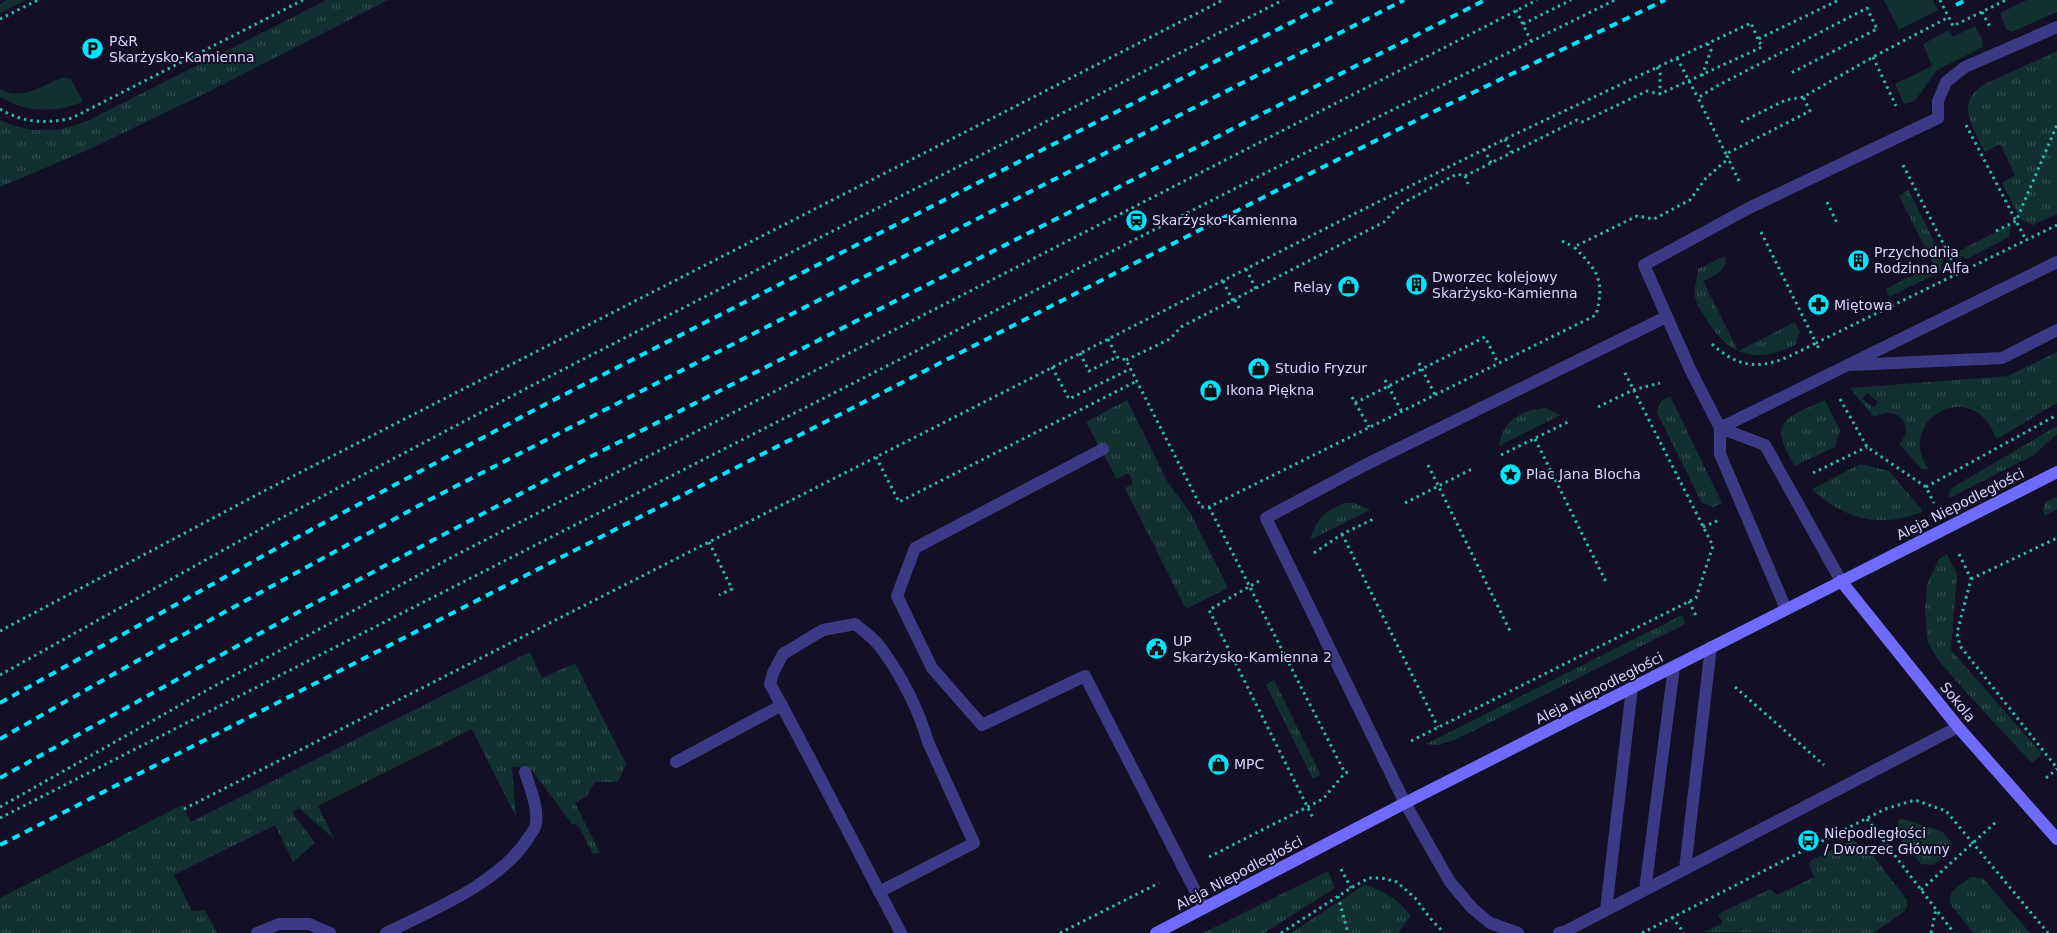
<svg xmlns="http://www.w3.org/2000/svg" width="2057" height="933" viewBox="0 0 2057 933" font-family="'DejaVu Sans',sans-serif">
  <defs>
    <pattern id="grass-tufts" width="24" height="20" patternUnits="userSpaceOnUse" patternTransform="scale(1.25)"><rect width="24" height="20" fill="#12302f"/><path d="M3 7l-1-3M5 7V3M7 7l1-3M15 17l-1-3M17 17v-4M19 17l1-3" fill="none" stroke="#344d4e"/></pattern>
  </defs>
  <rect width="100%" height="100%" fill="#130f26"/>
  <!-- grass -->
  <path fill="url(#grass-tufts)" fill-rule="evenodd" d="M327,0H388L204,94L92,148L0,187V120C30,134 57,133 87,121Z
    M2057,51V214L2033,225L2021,220L2002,183L2015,175L2000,144L1985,152C1974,128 1954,104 1983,85Z
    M1908,189L1943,259L1940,272L1889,297L1886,289L1934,265L1899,196Z
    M2011,224L2009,237L1967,259L1955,253Z
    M1725,256C1729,271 1714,275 1703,281L1738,351L1795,322L1800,332L1796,344C1756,366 1727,355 1705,317C1702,312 1697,306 1696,300C1693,292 1697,278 1698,269Z
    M2057,352V403L1997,439C1993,432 1990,424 1985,419C1952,385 1898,430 1929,469H1922L1899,444C1916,428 1899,403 1874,417L1850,388L2008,376ZM1867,393L1878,402L1874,408L1862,399Z
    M1670,396L1722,503L1714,507L1702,503L1657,413L1661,401Z
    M1127,400L1168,483L1190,512L1228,588L1186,609L1125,488L1133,484L1129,473L1117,479L1086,422Z
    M1825,400L1840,430L1835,447L1795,466C1790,457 1782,445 1781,434C1780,415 1812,407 1825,400Z
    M1546,408L1561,415L1499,446C1502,421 1522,409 1546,408Z
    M2057,426V434L2034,455L1949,498L1950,489Z
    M1860,464L1889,471L1923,511C1881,529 1845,520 1812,489Z
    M2057,497V509L2045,516L2043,511L2045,502Z
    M1347,503H1354L1370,510L1310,540C1315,520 1327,508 1347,503Z
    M1947,554L1957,574L1951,650L2042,754L2032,763L1965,691L1939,661L1928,643L1925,612L1927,584L1939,559Z
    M1682,615L1685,622L1683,625L1457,739L1438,745L1426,744Z
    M530,652L542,678L575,663L626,764L618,782H595L587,796L575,803L600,853L593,854L578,825L572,824L530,768L512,767L516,817L472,729L318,806L334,839L299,808L292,812L315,843L293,862L275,825L174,875L192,911L205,910L217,933H0V898L182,805L191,822Z
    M1274,680L1321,775L1313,779L1266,685Z
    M1903,819L1943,832L1952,844L1951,851L1933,865L1921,864L1897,834L1898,820Z
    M1852,840L1868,849L1907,900V906L1904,912L1873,933L1703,932L1721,924L1722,922L1718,914L1770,889L1777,895L1814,877L1809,865L1810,861Z
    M1328,871L1335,888L1264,933H1203Z
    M1971,877L1983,878L2030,933H1973L1949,902L1952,891Z
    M1364,885C1385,890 1398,900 1411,916L1398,933H1291Z"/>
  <!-- green -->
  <path fill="#12302f" d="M7,0H26L0,13V4Z
    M1884,0H1933L1938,10L1899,30Z
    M2027,0H2057V12L2012,32L2006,29L2000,13Z
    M1975,26L1982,39L1983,47L1937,70L1915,101L1904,104L1895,84L1932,66L1923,44L1949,30L1953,37Z
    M63,77L71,79L83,102C55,113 27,113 0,97V89C22,101 43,86 63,77Z"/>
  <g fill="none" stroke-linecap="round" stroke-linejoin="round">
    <!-- path -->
    <path stroke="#2fb8b0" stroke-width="3" stroke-dasharray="2.5 4" stroke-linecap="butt" d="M1940,0L1953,26L2006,0
      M1516,10L1531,41
      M1982,12L1990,27
      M0,19L38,0
      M1523,24L1571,0
      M1873,57L1896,106
      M1677,58L1698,98
      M1657,67L1660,73V94
      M1702,76L1711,50L1708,44
      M0,109C23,123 46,124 72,118L303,0
      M1741,122L1786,100L1803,97L1873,57L1949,17
      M1966,125L2026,240
      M1505,139L1511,152
      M1484,149L1491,163
      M1726,154L1698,98L1715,87L1867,8L1877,29L1791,73
      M1903,165L1959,274
      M1465,176L1468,184
      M1739,181L1726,154L1810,111L1803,97
      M1827,202L1837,223
      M1996,231L2016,221L2057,125
      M1761,232L1816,343L2057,225
      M1562,241L1574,247
      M1246,269L1256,289
      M1223,281L1233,301
      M1235,300L1240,310
      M1108,339L1117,357L1126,360L1201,507H1209L1596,315C1605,280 1598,271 1574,247L1637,216L1654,219L1690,200L1706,178L1729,158
      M1712,344C1750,379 1777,363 1816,343L1819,349
      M1080,353L1089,371L1117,357
      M1126,360L1170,339L1181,327L1384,222L1401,204L1457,174L1465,176L1577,120L1582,122L1647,91L1660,94L1762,47L1758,39L1839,0
      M1419,363L1435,395
      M1052,367L1069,399L1130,369
      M1385,380L1402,412
      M1352,397L1369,427
      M1840,399L1867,447L1926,487L1934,503
      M1355,403L1485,337L1498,363
      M1598,407L1633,390L1660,383
      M1535,439L1607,584
      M1501,455L1568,422
      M876,457L899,502L1137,381
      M1428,465L1510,631
      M1813,473L1867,447
      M1926,487L2057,415
      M1405,503L1472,469
      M1209,507L1345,773
      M1703,527L1719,520
      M1342,534L1438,727
      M709,542L732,589L719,595
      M1314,553L1342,534L1376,518
      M1959,554L1971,579L1957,633L1960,646L2057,768
      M1971,579L2057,538
      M1259,581L1209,610L1313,818
      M1689,601L1697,618
      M0,631L266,490L1223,0
      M0,675L270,524L529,387L1283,0
      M1735,687L1824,765
      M1411,741L1696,598L1713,546L1623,369
      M2046,778L2057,769
      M0,807L198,695L454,556L1537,0
      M184,809L1352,215L1505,139L1751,23L1758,39
      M0,818L1293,159L1615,0
      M1867,819L1954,933
      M1209,857L1323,799L1345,773L1350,771
      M1341,869L1351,888
      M1921,890L1996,822
      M1338,896L1348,933
      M1672,917L1684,933
      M1060,933L1159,883
      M1281,933L1351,888L1369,878H1382L1397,882L1415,898L1430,918L1444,933
      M1642,933L1885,809L1915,800L1946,811L2048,933
      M1931,933L1936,909"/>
    <!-- lane -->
    <path stroke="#3d3a85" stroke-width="12" d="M1851,365L2002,358L2057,330
      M1720,428L2057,262
      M1720,428L1765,445L1841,581
      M1103,449L915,548L897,596L932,668L982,725L1085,676L1204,908
      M1786,609L1720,454V428L1690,369L1644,265L1749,208L1938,118V101L1946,82L1965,67L2057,27
      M676,762L782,705
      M1685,869L1711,647
      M1645,890L1674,667
      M879,892L974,843L928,742C919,710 901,675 881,648C875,639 864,631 855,624L823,630L783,654L773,673L770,684C815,766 857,850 901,933
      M1606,910L1632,688
      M257,933L279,924H309L330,933
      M386,933C433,910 501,882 529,837C532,832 536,828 536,823C538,805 530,789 525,772
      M1518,933L1490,923L1472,908L1450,882L1405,803L1266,518L1365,465L1666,317
      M1559,933L1566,931L1958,727"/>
    <!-- secondary -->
    <path stroke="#6f6bff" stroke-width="12" d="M1841,581L1958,727L2057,839
      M1156,933L1405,803L2057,472"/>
    <!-- rail -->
    <path stroke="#00e5ff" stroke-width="4" stroke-dasharray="8 6" stroke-linecap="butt" d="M1956,5L1966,0
      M0,703L279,547L540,407L1335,0
      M0,739L170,642L431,499L1404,0
      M0,778L311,605L584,460L1485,0
      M0,845L1301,178L1439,109L1665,0"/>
  </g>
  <!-- icons -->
  <defs>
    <symbol id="parking-disc" viewBox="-11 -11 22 22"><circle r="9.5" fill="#00e5ff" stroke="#130f26"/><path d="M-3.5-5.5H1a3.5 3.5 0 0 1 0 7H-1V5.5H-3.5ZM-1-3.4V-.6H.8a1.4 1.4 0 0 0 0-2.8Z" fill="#111"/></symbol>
    <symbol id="station-disc" viewBox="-11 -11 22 22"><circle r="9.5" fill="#00e5ff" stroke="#130f26"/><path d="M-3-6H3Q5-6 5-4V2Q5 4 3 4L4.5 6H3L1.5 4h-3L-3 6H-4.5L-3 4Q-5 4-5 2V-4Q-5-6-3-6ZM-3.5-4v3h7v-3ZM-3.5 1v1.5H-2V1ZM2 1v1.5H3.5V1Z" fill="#111"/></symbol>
    <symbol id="building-disc" viewBox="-11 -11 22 22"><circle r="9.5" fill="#00e5ff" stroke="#130f26"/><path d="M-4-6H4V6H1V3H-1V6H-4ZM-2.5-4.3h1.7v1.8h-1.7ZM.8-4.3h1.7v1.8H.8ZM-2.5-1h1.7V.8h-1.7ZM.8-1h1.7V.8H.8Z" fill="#111"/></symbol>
    <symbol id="shop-disc" viewBox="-11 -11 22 22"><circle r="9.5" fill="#00e5ff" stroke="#130f26"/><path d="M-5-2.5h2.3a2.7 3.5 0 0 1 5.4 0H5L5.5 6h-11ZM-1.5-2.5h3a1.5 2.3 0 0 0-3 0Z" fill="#111"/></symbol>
    <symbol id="pharmacy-disc" viewBox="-11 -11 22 22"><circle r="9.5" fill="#00e5ff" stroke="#130f26"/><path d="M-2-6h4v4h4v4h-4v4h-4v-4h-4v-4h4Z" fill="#111"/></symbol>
    <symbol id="sight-disc" viewBox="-11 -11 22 22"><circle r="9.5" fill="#00e5ff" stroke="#130f26"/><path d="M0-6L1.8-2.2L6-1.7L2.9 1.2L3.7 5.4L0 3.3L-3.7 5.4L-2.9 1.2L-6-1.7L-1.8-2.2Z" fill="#111"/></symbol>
    <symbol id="civic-disc" viewBox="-11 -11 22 22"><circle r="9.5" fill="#00e5ff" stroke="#130f26"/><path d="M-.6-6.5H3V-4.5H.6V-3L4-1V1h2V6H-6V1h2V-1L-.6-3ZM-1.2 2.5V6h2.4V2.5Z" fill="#111"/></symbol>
    <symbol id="bus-disc" viewBox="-11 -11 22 22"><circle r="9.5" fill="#00e5ff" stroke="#130f26"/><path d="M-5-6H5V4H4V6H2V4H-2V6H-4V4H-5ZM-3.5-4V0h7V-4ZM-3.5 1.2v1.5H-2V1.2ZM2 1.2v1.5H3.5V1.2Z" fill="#111"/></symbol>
  </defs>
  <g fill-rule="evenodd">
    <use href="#parking-disc" x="80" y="36" width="25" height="25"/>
    <use href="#station-disc" x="1124" y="208" width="25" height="25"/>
    <use href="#building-disc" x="1846" y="248" width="25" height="25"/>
    <use href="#building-disc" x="1404" y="272" width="25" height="25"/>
    <use href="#shop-disc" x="1336" y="274" width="25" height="25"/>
    <use href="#pharmacy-disc" x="1806" y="292" width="25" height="25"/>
    <use href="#shop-disc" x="1246" y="356" width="25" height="25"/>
    <use href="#shop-disc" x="1198" y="378" width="25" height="25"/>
    <use href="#sight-disc" x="1498" y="462" width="25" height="25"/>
    <use href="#civic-disc" x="1144" y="636" width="25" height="25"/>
    <use href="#shop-disc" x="1206" y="752" width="25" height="25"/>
    <use href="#bus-disc" x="1796" y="828" width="25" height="25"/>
  </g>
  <g text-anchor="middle" stroke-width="4" stroke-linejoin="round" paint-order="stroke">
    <!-- poi labels -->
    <g font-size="14" fill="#d9d4ff" stroke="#130f26" text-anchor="start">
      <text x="109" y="46">P&amp;R<tspan x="109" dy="16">Skarżysko-Kamienna</tspan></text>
      <text x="1152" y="225">Skarżysko-Kamienna</text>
      <text x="1874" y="257">Przychodnia<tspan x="1874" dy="16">Rodzinna Alfa</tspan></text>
      <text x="1432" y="282">Dworzec kolejowy<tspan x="1432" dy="16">Skarżysko-Kamienna</tspan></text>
      <text x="1332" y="292" text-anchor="end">Relay</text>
      <text x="1834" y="310">Miętowa</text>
      <text x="1275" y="373">Studio Fryzur</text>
      <text x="1226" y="395">Ikona Piękna</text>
      <text x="1526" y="479">Plac Jana Blocha</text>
      <text x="1173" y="646">UP<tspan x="1173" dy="16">Skarżysko-Kamienna 2</tspan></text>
      <text x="1234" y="769">MPC</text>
      <text x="1824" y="838">Niepodległości<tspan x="1824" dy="16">/ Dworzec Główny</tspan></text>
    </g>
    <!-- street labels -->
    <g font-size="14" fill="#d9d4ff" stroke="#130f26">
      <text transform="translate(1960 504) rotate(-27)" y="5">Aleja Niepodległości</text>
      <text transform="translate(1599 688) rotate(-27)" y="5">Aleja Niepodległości</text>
      <text transform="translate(1958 702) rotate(51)" y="5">Sokola</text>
      <text transform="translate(1239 873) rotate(-28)" y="5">Aleja Niepodległości</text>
    </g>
  </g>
</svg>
